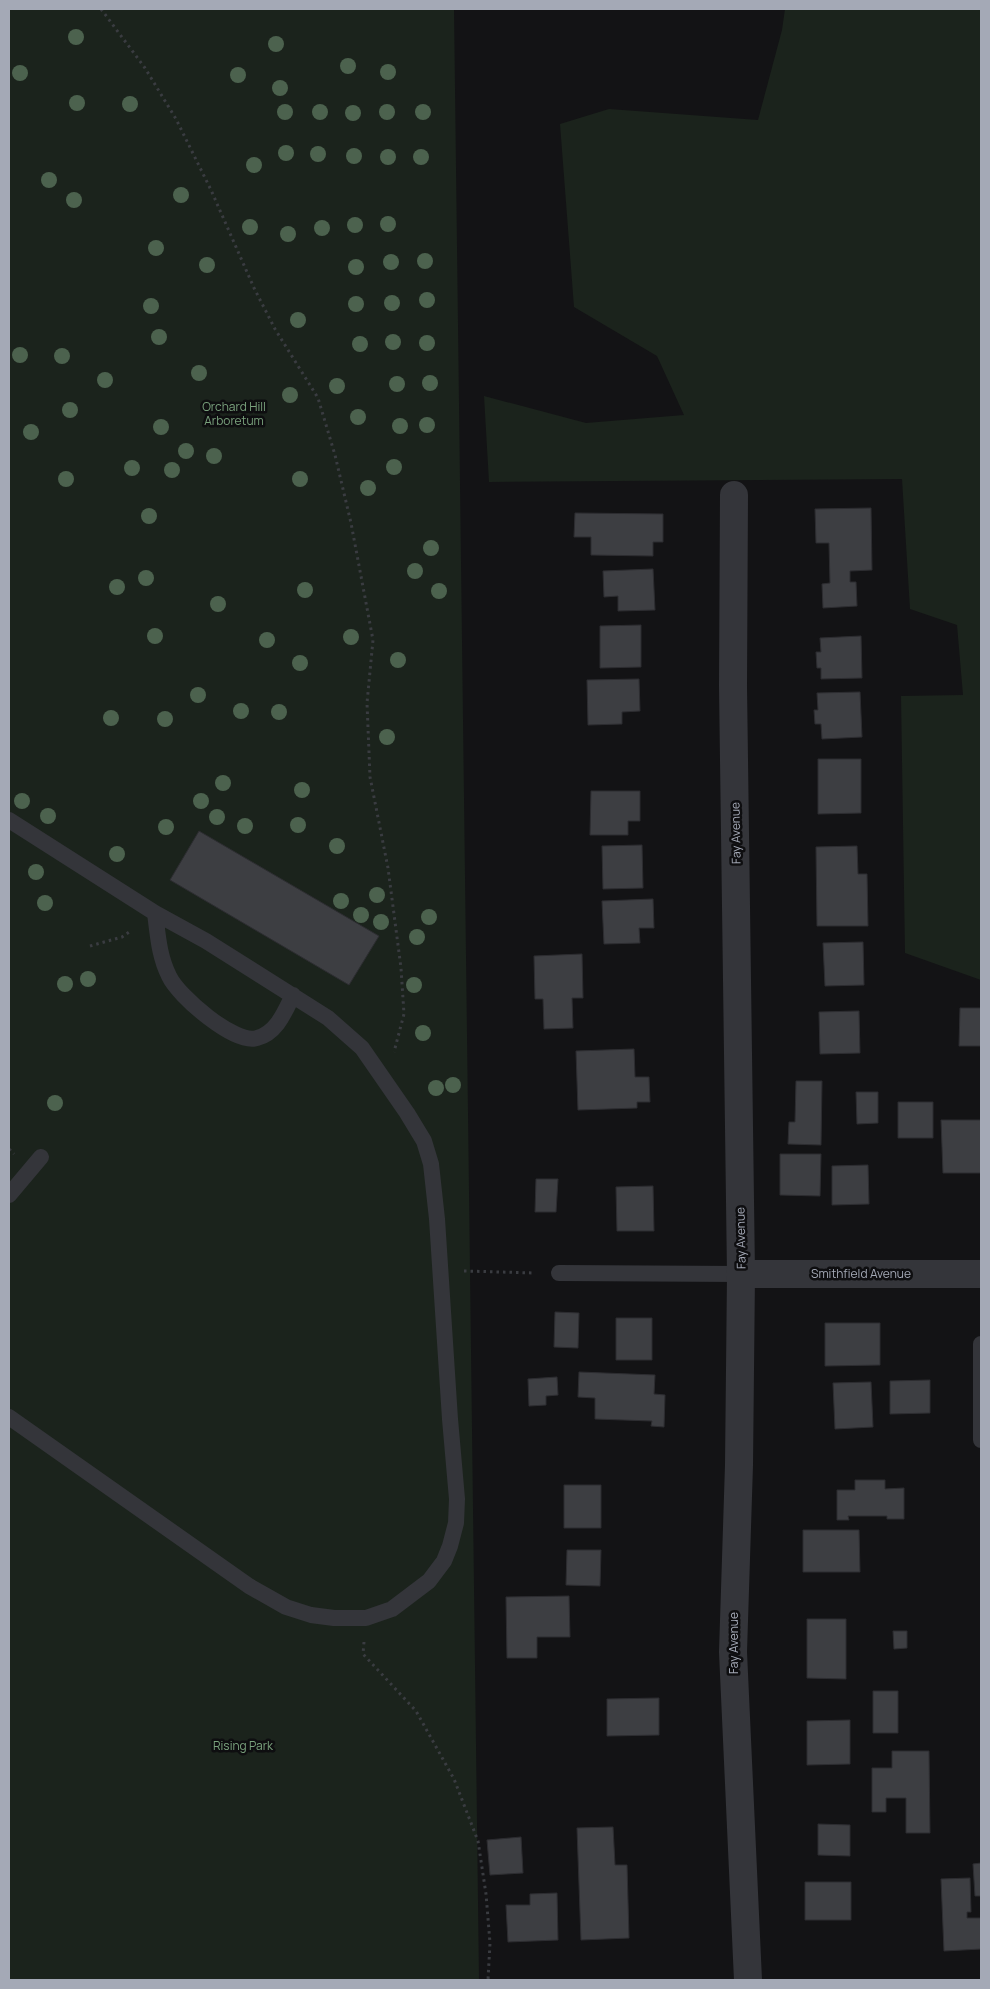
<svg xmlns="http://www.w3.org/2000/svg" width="990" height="1989" viewBox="0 0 990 1989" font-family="Manrope,sans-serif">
  <rect width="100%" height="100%" fill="#131315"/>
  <!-- green -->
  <path fill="#1b231c" d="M9,9H454L479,1980H9Z
    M785,9H981V980L905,953L901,696L963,695L957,625L910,609L902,479L489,482L484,396L586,423L684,415L657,356L574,307L560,124L609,109L758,120L782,30Z"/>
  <!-- building -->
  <path fill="#3d3e42" stroke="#2d2d31" d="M871,508L872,570L850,571V582H856L857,606L823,608L822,584L830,583L829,543H816L815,509Z
    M575,513L663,514V542H653V556L591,555V537H574Z
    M653,569L655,610L618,611V596L604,597L603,571Z
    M641,625V667L600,668V626Z
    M861,636L862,678L821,679V668H817L816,652H821L820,638Z
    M639,679L640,711L622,712V724L588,725L587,680Z
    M860,692L862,737L822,739L821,724H815L814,710H818L817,693Z
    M818,759H861V813L818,814Z
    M591,791H640V821H628V835H590Z
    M199,831L379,936L349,985L170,880Z
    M642,845L643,888L603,889L602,846Z
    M857,846L858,874H867L868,926H817L816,847Z
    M653,899L654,928H639L640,943L604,944L602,901Z
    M863,942L864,985L825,986L823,943Z
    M582,954L583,998H572L573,1028L544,1029L543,999H535L534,956Z
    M960,1008H981V1046H959Z
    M859,1011L860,1053L820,1054L819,1012Z
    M634,1049L635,1077H649L650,1102H637V1108L578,1110L576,1051Z
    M796,1081H822L821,1145L788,1144L789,1122H795Z
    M856,1092H878V1123L857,1124Z
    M898,1102H933V1138H898Z
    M941,1120H981V1173H943Z
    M780,1154H821L820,1196L780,1195Z
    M868,1165L869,1204L832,1205V1166Z
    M536,1179H558L556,1212H535Z
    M653,1186L654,1231H617L616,1187Z
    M555,1312L579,1313L578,1348L554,1347Z
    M616,1318H652V1360H616Z
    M825,1323H880V1365L825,1366Z
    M579,1372L655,1375L654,1394L665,1395L664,1427L651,1426L652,1421L595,1419V1398L578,1397Z
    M557,1377L558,1395L546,1396V1405L529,1406L528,1379Z
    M930,1380V1413L890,1414V1381Z
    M871,1382L873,1427L835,1429L833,1383Z
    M855,1480H885V1489L904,1488V1519H887V1516H848L849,1520H837V1490H855Z
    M564,1485H601V1528H564Z
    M803,1530H859L860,1572H803Z
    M567,1550H601L600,1586L566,1585Z
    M569,1596L570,1637H537V1658H507L506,1597Z
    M807,1619H846V1679L807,1678Z
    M893,1631H907V1648L894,1649Z
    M873,1691H898V1733H873Z
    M659,1698V1735L607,1736V1699Z
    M850,1720V1764L807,1765V1721Z
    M892,1751H929L930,1833H906V1798H886V1812H872V1768H892Z
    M818,1824L850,1825V1856L818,1855Z
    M613,1827L615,1865H627L629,1938L581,1940L577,1828Z
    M521,1837L523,1873L490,1875L487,1840Z
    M981,1863V1896H975L973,1864Z
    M970,1878L971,1912H967V1918H981V1949L944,1951L941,1879Z
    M805,1882H851V1920H805Z
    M557,1893L558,1940L508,1942L506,1905H530V1894Z"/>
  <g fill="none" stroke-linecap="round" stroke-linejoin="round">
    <!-- path -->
    <path stroke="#3a3c41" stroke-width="3" stroke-dasharray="2.5 4" stroke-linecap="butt" d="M101,9L145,68L176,119L211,190L254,288L275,329L318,398L335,455L351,523L373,640L367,703L370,777L388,868L401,968L404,1014L394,1052
      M90,946L122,937L132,930
      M9,1149L14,1154
      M464,1271L535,1273
      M364,1642L363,1654L416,1711L454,1779L478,1841L486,1894L490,1943L488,1980"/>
    <!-- lane -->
    <path stroke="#34353a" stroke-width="16" d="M9,820L155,913L206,941L328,1018L362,1048L407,1113L424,1141L431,1164L437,1219L450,1419L457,1499L456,1523L450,1546L444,1561L429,1581L392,1609L366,1618H334L311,1615L286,1607L249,1586L9,1417
      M155,913C158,936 159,956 169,976C178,996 235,1045 257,1038C277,1033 285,1011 293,995
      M9,1195L41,1157
      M559,1273L741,1274
      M981,1344V1440"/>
    <!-- street -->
    <path stroke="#34353a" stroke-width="28" d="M734,495L733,686L741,1274L739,1465L733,1652L748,1980
      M741,1274H981"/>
  </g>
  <!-- trees -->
  <g fill="#4c624e">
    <circle cx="76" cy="37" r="8"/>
    <circle cx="276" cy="44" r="8"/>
    <circle cx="348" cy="66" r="8"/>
    <circle cx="388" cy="72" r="8"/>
    <circle cx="20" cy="73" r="8"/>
    <circle cx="238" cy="75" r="8"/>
    <circle cx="280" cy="88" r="8"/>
    <circle cx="77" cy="103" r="8"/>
    <circle cx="130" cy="104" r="8"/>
    <circle cx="285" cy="112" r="8"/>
    <circle cx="320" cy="112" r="8"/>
    <circle cx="387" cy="112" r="8"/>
    <circle cx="423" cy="112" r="8"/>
    <circle cx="353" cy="113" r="8"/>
    <circle cx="286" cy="153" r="8"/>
    <circle cx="318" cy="154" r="8"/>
    <circle cx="354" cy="156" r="8"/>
    <circle cx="388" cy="157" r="8"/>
    <circle cx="421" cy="157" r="8"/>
    <circle cx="254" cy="165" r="8"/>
    <circle cx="49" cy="180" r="8"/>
    <circle cx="181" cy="195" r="8"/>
    <circle cx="74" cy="200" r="8"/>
    <circle cx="388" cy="224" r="8"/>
    <circle cx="355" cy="225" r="8"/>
    <circle cx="250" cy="227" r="8"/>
    <circle cx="322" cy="228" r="8"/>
    <circle cx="288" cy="234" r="8"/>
    <circle cx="156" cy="248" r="8"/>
    <circle cx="425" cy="261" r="8"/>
    <circle cx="391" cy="262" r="8"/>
    <circle cx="207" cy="265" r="8"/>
    <circle cx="356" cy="267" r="8"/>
    <circle cx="427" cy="300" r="8"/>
    <circle cx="392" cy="303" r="8"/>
    <circle cx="356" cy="304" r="8"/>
    <circle cx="151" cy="306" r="8"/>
    <circle cx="298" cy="320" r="8"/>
    <circle cx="159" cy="337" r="8"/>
    <circle cx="393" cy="342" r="8"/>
    <circle cx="427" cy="343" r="8"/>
    <circle cx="360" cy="344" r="8"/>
    <circle cx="20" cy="355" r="8"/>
    <circle cx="62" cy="356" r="8"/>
    <circle cx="199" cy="373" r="8"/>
    <circle cx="105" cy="380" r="8"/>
    <circle cx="430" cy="383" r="8"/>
    <circle cx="397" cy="384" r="8"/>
    <circle cx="337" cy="386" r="8"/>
    <circle cx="290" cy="395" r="8"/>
    <circle cx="70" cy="410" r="8"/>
    <circle cx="358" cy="417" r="8"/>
    <circle cx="427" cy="425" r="8"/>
    <circle cx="400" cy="426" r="8"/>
    <circle cx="161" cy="427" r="8"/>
    <circle cx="31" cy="432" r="8"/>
    <circle cx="186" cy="451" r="8"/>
    <circle cx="214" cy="456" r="8"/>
    <circle cx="394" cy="467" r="8"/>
    <circle cx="132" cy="468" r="8"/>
    <circle cx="172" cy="470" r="8"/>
    <circle cx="66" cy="479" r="8"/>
    <circle cx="300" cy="479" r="8"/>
    <circle cx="368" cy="488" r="8"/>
    <circle cx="149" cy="516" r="8"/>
    <circle cx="431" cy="548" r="8"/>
    <circle cx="415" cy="571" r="8"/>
    <circle cx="146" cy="578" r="8"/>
    <circle cx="117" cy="587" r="8"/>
    <circle cx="305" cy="590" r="8"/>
    <circle cx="439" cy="591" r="8"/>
    <circle cx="218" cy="604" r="8"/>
    <circle cx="155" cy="636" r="8"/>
    <circle cx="351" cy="637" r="8"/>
    <circle cx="267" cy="640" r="8"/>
    <circle cx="398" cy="660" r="8"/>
    <circle cx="300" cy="663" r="8"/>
    <circle cx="198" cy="695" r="8"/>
    <circle cx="241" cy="711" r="8"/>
    <circle cx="279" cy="712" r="8"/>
    <circle cx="111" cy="718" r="8"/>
    <circle cx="165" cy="719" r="8"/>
    <circle cx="387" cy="737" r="8"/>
    <circle cx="223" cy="783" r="8"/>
    <circle cx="302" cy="790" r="8"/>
    <circle cx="22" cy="801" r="8"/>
    <circle cx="201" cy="801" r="8"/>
    <circle cx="48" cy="816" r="8"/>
    <circle cx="217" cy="817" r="8"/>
    <circle cx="298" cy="825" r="8"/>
    <circle cx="245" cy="826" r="8"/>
    <circle cx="166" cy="827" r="8"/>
    <circle cx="337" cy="846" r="8"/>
    <circle cx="117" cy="854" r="8"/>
    <circle cx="36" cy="872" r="8"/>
    <circle cx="377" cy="895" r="8"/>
    <circle cx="341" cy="901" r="8"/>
    <circle cx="45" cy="903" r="8"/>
    <circle cx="361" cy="915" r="8"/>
    <circle cx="429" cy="917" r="8"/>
    <circle cx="381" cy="922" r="8"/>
    <circle cx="417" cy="937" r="8"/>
    <circle cx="88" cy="979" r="8"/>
    <circle cx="65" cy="984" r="8"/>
    <circle cx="414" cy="985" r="8"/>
    <circle cx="423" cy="1033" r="8"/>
    <circle cx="453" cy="1085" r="8"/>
    <circle cx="436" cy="1088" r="8"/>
    <circle cx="55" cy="1103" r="8"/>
  </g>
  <g text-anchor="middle" stroke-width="5" stroke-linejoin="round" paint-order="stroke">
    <!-- park labels -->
    <g font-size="12" fill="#7aa27d" stroke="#0e0e10">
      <text x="234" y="411">Orchard Hill<tspan x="234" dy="14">Arboretum</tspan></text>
      <text x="243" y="1750">Rising Park</text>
    </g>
    <!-- street labels -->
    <g font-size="12" fill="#a4a9b6" stroke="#0e0e10">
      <text transform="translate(736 833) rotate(-91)" y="4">Fay Avenue</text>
      <text transform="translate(741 1238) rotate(-91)" y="4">Fay Avenue</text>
      <text x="861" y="1278">Smithfield Avenue</text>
      <text transform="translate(734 1643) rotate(-90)" y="4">Fay Avenue</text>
    </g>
  </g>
  <!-- border -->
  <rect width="990" height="1989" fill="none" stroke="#a4a9b6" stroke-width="20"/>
</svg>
